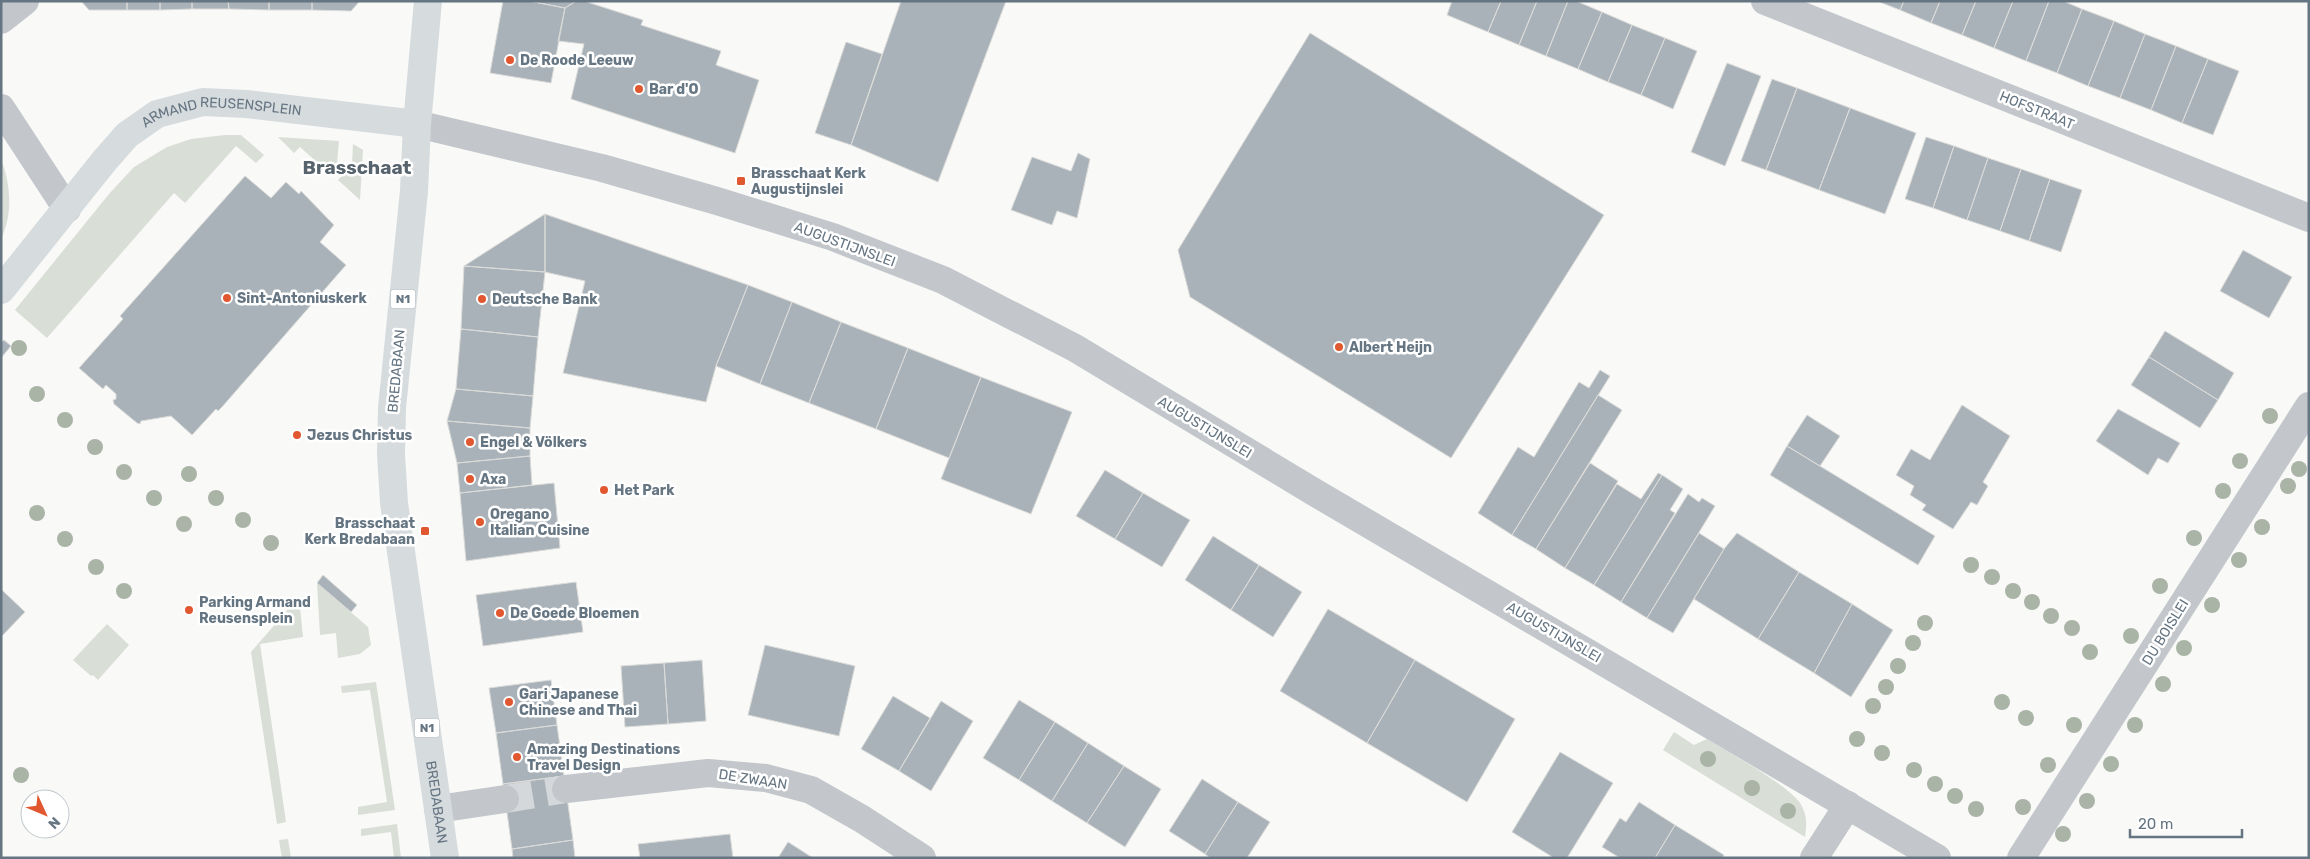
<svg xmlns="http://www.w3.org/2000/svg" width="2310" height="859" viewBox="0 0 2310 859" font-family="Rubik,sans-serif">
  <rect width="100%" height="100%" fill="#f9f9f7"/>
  <!-- green -->
  <path fill="#d9ded6" d="M225,135H241L264,155L256,163L236,146L185,203L174,193L47,338L15,310L109,194L134,167L167,147L191,139Z
    M278,137L339,141L337,164L329,173L300,147L294,153Z
    M353,144L363,150L360,200L338,180L352,165Z
    M1,159C11,185 13,214 1,239Z
    M317,583L368,627L371,645L360,654L338,658L336,633L320,635Z
    M299,597L303,637L260,644L286,822L277,824L251,652Z
    M107,624L129,645L98,680L93,675L91,676L73,660Z
    M376,682L395,810L358,815V807L387,802L370,690L342,693L341,686Z
    M1674,732L1694,745L1707,739C1729,753 1787,784 1800,803C1807,814 1807,824 1805,837L1663,750Z
    M397,824L401,858H394L391,832L361,836V829Z
    M288,839L291,858H282L279,840Z"/>
  <!-- building -->
  <path fill="#a9b2b8" stroke="#dbdbd9" d="M81,1H127V10H89Z
    M127,1H160V10H127Z
    M160,1H192V9L160,10Z
    M192,1H228L229,9H192Z
    M228,1H269V10L229,9Z
    M269,1H312V10H269Z
    M312,1H360L351,11L312,10Z
    M503,1H529L565,8L551,83L490,73Z
    M529,1H576L565,8Z
    M576,1H584L643,20L641,25L721,51L716,65L759,80L735,153L571,99L584,44L558,41L565,8Z
    M901,1H1006L938,182L851,145Z
    M1452,1H1501L1488,32L1447,15Z
    M1501,1H1537L1519,45L1488,32Z
    M1537,1H1568L1546,56L1519,45Z
    M1568,1H1576L1602,12L1578,69L1546,56Z
    M1877,1H1904L1900,10Z
    M1904,1H1940L1931,23L1900,10Z
    M1940,1H1976L1962,35L1931,23Z
    M1976,1H2013L1994,48L1962,35Z
    M2013,1H2049L2026,61L1994,48Z
    M2049,1H2063L2082,9L2057,73L2026,61Z
    M2082,9L2114,21L2088,86L2057,73Z
    M1602,12L1632,25L1608,82L1578,69Z
    M2114,21L2145,34L2120,98L2088,86Z
    M1632,25L1665,38L1641,95L1608,82Z
    M1310,33L1604,215L1451,458L1190,297L1178,250Z
    M2145,34L2176,46L2151,110L2120,98Z
    M1665,38L1697,51L1673,109L1641,95Z
    M846,42L882,54L851,145L815,133Z
    M2176,46L2208,59L2182,123L2151,110Z
    M2208,59L2239,71L2213,135L2182,123Z
    M1727,63L1761,76L1725,166L1691,152Z
    M1772,79L1797,88L1766,170L1741,161Z
    M1797,88L1850,108L1819,190L1766,170Z
    M1850,108L1916,133L1885,214L1819,190Z
    M1926,137L1954,146L1933,208L1905,199Z
    M1954,146L1988,158L1967,220L1933,208Z
    M1078,153L1090,159L1077,218L1057,211L1052,225L1011,210L1032,157L1071,171Z
    M1988,158L2021,169L2000,231L1967,220Z
    M2021,169L2050,179L2029,241L2000,231Z
    M245,176L271,198L286,182L299,194L301,191L334,225L320,242L346,265L222,407L218,411L216,409L192,435L171,416L141,421L140,424L137,423L114,404L113,400L116,399V394L106,385L103,389L79,368L123,319L120,316Z
    M2050,179L2082,190L2061,252L2029,241Z
    M545,214V272L464,266Z
    M545,214L748,285L716,366L706,402L563,373L585,281L545,272Z
    M2243,250L2292,277L2269,318L2220,291Z
    M464,266L545,272L538,337L461,329Z
    M748,285L792,302L760,384L716,366Z
    M792,302L841,322L809,403L760,384Z
    M841,322L908,348L876,429L809,403Z
    M461,329L538,337L533,396L456,389Z
    M2165,331L2234,373L2218,400L2149,357Z
    M4,340L11,346L1,358V343Z
    M908,348L981,377L949,458L876,429Z
    M2149,357L2218,400L2200,428L2131,385Z
    M1600,370L1610,376L1512,535L1478,513L1518,447L1534,457L1579,382L1589,388Z
    M981,377L1072,412L1031,514L941,479Z
    M456,389L533,396L530,428L447,421Z
    M1598,395L1622,410L1536,549L1512,535Z
    M1962,405L2010,436L1983,482L1988,486L1977,505L1971,502L1953,529L1922,510L1926,505L1910,495L1914,486L1896,475L1911,449L1930,460Z
    M2118,409L2180,443L2168,463L2158,458L2148,475L2096,441Z
    M1807,415L1840,436L1820,466L1787,446Z
    M447,421L530,428V456L457,463Z
    M1787,446L1935,536L1918,565L1770,475Z
    M530,456L532,485L460,493L457,463Z
    M1590,463L1618,481L1565,568L1536,549Z
    M1105,470L1143,493L1115,539L1076,516Z
    M1658,473L1662,475L1594,585L1565,568L1617,484L1641,499Z
    M1662,475L1683,489L1670,510L1675,513L1621,602L1594,585Z
    M554,483L560,548L466,561L460,493Z
    M1143,493L1190,520L1162,567L1115,539Z
    M1688,494L1699,502L1702,498L1715,506L1647,618L1621,602Z
    M1699,533L1724,549L1673,633L1647,618Z
    M1737,533L1799,572L1758,639L1694,599L1724,549Z
    M1213,536L1259,565L1231,610L1185,580Z
    M1259,565L1302,592L1273,637L1231,610Z
    M1799,572L1852,604L1814,673L1758,639Z
    M323,575L357,605L351,612L317,583Z
    M576,582L583,632L483,646L476,595Z
    M1,589L25,612L1,637Z
    M1852,604L1893,630L1851,697L1814,673Z
    M1328,609L1415,660L1367,743L1280,691Z
    M765,645L855,666L839,736L748,715Z
    M702,660L706,721L668,724L664,663Z
    M1415,660L1515,719L1467,802L1367,743Z
    M664,663L668,724L625,727L621,666Z
    M551,680L557,725L496,733L489,688Z
    M893,696L930,718L899,771L861,749Z
    M1019,700L1055,722L1019,780L983,758Z
    M941,701L973,721L931,791L899,771Z
    M1055,722L1088,743L1052,801L1019,780Z
    M557,725L564,776L503,784L496,733Z
    M1088,743L1124,766L1087,823L1052,801Z
    M1560,752L1613,783L1567,858H1554L1512,832Z
    M1124,766L1161,789L1125,847L1087,823Z
    M564,776L573,840L512,849L503,784Z
    M1202,779L1238,802L1205,854L1169,831Z
    M1238,802L1270,822L1247,858H1210L1205,854Z
    M1639,802L1675,825L1655,858H1620L1602,847L1620,818L1626,822Z
    M1675,825L1724,855L1722,858H1655Z
    M730,834L733,858H640L638,844Z
    M573,840L575,858H513L512,849Z
    M788,842L813,858H778Z"/>
  <g fill="none" stroke-linecap="round" stroke-linejoin="round">
    <!-- minor-tunnel -->
    <path stroke="#d4d8da" stroke-width="28" stroke-dasharray="28 14" stroke-linecap="butt" d="M505,799L566,789"/>
    <!-- minor -->
    <path stroke="#c3c7cb" stroke-width="28" d="M1765,1L2309,218
      M1,20L25,1
      M1,108L67,209
      M566,789L708,773L766,778L811,790L862,819L922,858
      M438,809L505,799
      M1814,858L1848,805
      M2021,858L2309,406"/>
    <!-- tertiary -->
    <path stroke="#c3c7cb" stroke-width="28" d="M417,124L602,168L717,201L833,237L943,280L1075,348L1314,492L1937,858"/>
    <!-- secondary -->
    <path stroke="#d6dbde" stroke-width="28" id="s1" d="M1,290L105,160L127,135L157,114L203,102L246,104L417,124"/>
    <!-- primary -->
    <path stroke="#d6dbde" stroke-width="28" id="s2" d="M428,1L417,124L414,191L392,408L391,454L394,503L445,858"/>
  </g>
  <!-- trees -->
  <g fill="#a9b3a6">
    <circle cx="19" cy="348" r="8"/>
    <circle cx="37" cy="394" r="8"/>
    <circle cx="2270" cy="416" r="8"/>
    <circle cx="65" cy="420" r="8"/>
    <circle cx="95" cy="447" r="8"/>
    <circle cx="2240" cy="461" r="8"/>
    <circle cx="2299" cy="469" r="8"/>
    <circle cx="124" cy="472" r="8"/>
    <circle cx="189" cy="474" r="8"/>
    <circle cx="2288" cy="486" r="8"/>
    <circle cx="2223" cy="491" r="8"/>
    <circle cx="154" cy="498" r="8"/>
    <circle cx="216" cy="498" r="8"/>
    <circle cx="37" cy="513" r="8"/>
    <circle cx="243" cy="520" r="8"/>
    <circle cx="184" cy="524" r="8"/>
    <circle cx="2262" cy="527" r="8"/>
    <circle cx="2194" cy="538" r="8"/>
    <circle cx="65" cy="539" r="8"/>
    <circle cx="271" cy="543" r="8"/>
    <circle cx="2239" cy="560" r="8"/>
    <circle cx="1971" cy="565" r="8"/>
    <circle cx="96" cy="567" r="8"/>
    <circle cx="1992" cy="577" r="8"/>
    <circle cx="2160" cy="586" r="8"/>
    <circle cx="124" cy="591" r="8"/>
    <circle cx="2013" cy="591" r="8"/>
    <circle cx="2032" cy="602" r="8"/>
    <circle cx="2212" cy="605" r="8"/>
    <circle cx="2051" cy="616" r="8"/>
    <circle cx="1925" cy="623" r="8"/>
    <circle cx="2072" cy="628" r="8"/>
    <circle cx="2131" cy="636" r="8"/>
    <circle cx="1913" cy="643" r="8"/>
    <circle cx="2184" cy="648" r="8"/>
    <circle cx="2090" cy="652" r="8"/>
    <circle cx="1898" cy="666" r="8"/>
    <circle cx="2163" cy="684" r="8"/>
    <circle cx="1886" cy="687" r="8"/>
    <circle cx="2002" cy="702" r="8"/>
    <circle cx="1873" cy="706" r="8"/>
    <circle cx="2026" cy="718" r="8"/>
    <circle cx="2074" cy="725" r="8"/>
    <circle cx="2135" cy="725" r="8"/>
    <circle cx="1857" cy="739" r="8"/>
    <circle cx="1882" cy="753" r="8"/>
    <circle cx="1708" cy="759" r="8"/>
    <circle cx="2111" cy="764" r="8"/>
    <circle cx="2048" cy="765" r="8"/>
    <circle cx="1914" cy="770" r="8"/>
    <circle cx="21" cy="775" r="8"/>
    <circle cx="1935" cy="784" r="8"/>
    <circle cx="1752" cy="788" r="8"/>
    <circle cx="1955" cy="796" r="8"/>
    <circle cx="2087" cy="801" r="8"/>
    <circle cx="2023" cy="807" r="8"/>
    <circle cx="1976" cy="809" r="8"/>
    <circle cx="1788" cy="811" r="8"/>
    <circle cx="2063" cy="834" r="8"/>
  </g>
  <!-- markers -->
  <g fill="#e15730" stroke="#fff" stroke-width="2">
    <circle cx="510" cy="60" r="5"/>
    <circle cx="639" cy="89" r="5"/>
    <rect x="736" y="176" width="10" height="10" rx="2.5"/>
    <circle cx="227" cy="298" r="5"/>
    <circle cx="482" cy="299" r="5"/>
    <circle cx="1339" cy="347" r="5"/>
    <circle cx="297" cy="435" r="5"/>
    <circle cx="470" cy="442" r="5"/>
    <circle cx="470" cy="479" r="5"/>
    <circle cx="604" cy="490" r="5"/>
    <circle cx="480" cy="522" r="5"/>
    <rect x="420" y="526" width="10" height="10" rx="2.5"/>
    <circle cx="189" cy="610" r="5"/>
    <circle cx="500" cy="613" r="5"/>
    <circle cx="509" cy="702" r="5"/>
    <circle cx="517" cy="757" r="5"/>
  </g>
  <g text-anchor="middle" stroke-width="5" stroke-linejoin="round" paint-order="stroke">
    <!-- shield labels -->
    <g fill="#fff" stroke="#939ea8" stroke-width="1">
      <rect x="390.5" y="289.5" width="25" height="19" rx="4"/>
      <rect x="414.5" y="718.5" width="25" height="19" rx="4"/>
    </g>
    <g font-size="12" font-weight="bold" fill="#657582">
      <text x="403" y="303">N1</text>
      <text x="427" y="732">N1</text>
    </g>
    <!-- poi labels -->
    <g font-size="14" font-weight="bold" fill="#657582" stroke="#fff" text-anchor="start">
      <text x="520" y="65">De Roode Leeuw</text>
      <text x="649" y="94">Bar d'O</text>
      <text x="751" y="178">Brasschaat Kerk<tspan x="751" dy="16">Augustijnslei</tspan></text>
      <text x="237" y="303">Sint-Antoniuskerk</text>
      <text x="492" y="304">Deutsche Bank</text>
      <text x="1349" y="352">Albert Heijn</text>
      <text x="307" y="440">Jezus Christus</text>
      <text x="480" y="447">Engel &amp; Völkers</text>
      <text x="480" y="484">Axa</text>
      <text x="614" y="495">Het Park</text>
      <text x="490" y="519">Oregano<tspan x="490" dy="16">Italian Cuisine</tspan></text>
      <text x="415" y="528" text-anchor="end">Brasschaat<tspan x="415" dy="16">Kerk Bredabaan</tspan></text>
      <text x="199" y="607">Parking Armand<tspan x="199" dy="16">Reusensplein</tspan></text>
      <text x="510" y="618">De Goede Bloemen</text>
      <text x="519" y="699">Gari Japanese<tspan x="519" dy="16">Chinese and Thai</tspan></text>
      <text x="527" y="754">Amazing Destinations<tspan x="527" dy="16">Travel Design</tspan></text>
    </g>
    <!-- street labels -->
    <g font-size="14" fill="#657582" stroke="#fff">
      <text transform="translate(2037 110) rotate(22)" y="5">HOFSTRAAT</text>
      <text dy="5" stroke="none"><textPath href="#s1" startOffset="301">ARMAND REUSENSPLEIN</textPath></text>
      <text transform="translate(845 244) rotate(20)" y="5">AUGUSTIJNSLEI</text>
      <text transform="translate(396 371) rotate(-85)" y="5">BREDABAAN</text>
      <text transform="translate(1205 427) rotate(31)" y="5">AUGUSTIJNSLEI</text>
      <text transform="translate(1554 632) rotate(30)" y="5">AUGUSTIJNSLEI</text>
      <text transform="translate(2165 632) rotate(-58)" y="5">DU BOISLEI</text>
      <text transform="translate(753 779) rotate(9)" y="5">DE ZWAAN</text>
      <text dy="5" stroke="none"><textPath href="#s2" startOffset="806">BREDABAAN</textPath></text>
    </g>
    <!-- district labels -->
    <g font-size="19" font-weight="bold" fill="#57636d" stroke="#fff">
      <text x="357" y="174">Brasschaat</text>
    </g>
  </g>
  <!-- border -->
  <rect width="2310" height="859" fill="none" stroke="#657582" stroke-width="5"/>
  <!-- north arrow -->
  <g transform="translate(45 814) rotate(134)"><circle r="24" fill="#ffffff" stroke="#c1c8cd"/>
  <path d="M0-4L9 19L0 12L-9 19Z" fill="#e15730"/>
  <text y="-8" font-size="14" font-weight="bold" text-anchor="middle" fill="#657582">N</text>
  </g>
  <!-- scale -->
  <path d="M2130 829v8h112v-8" fill="none" stroke="#657582" stroke-width="2.5"/>
  <text x="2138" y="829" font-size="15" fill="#657582" stroke="#ffffff" stroke-width="4" paint-order="stroke">20 m</text>
</svg>
